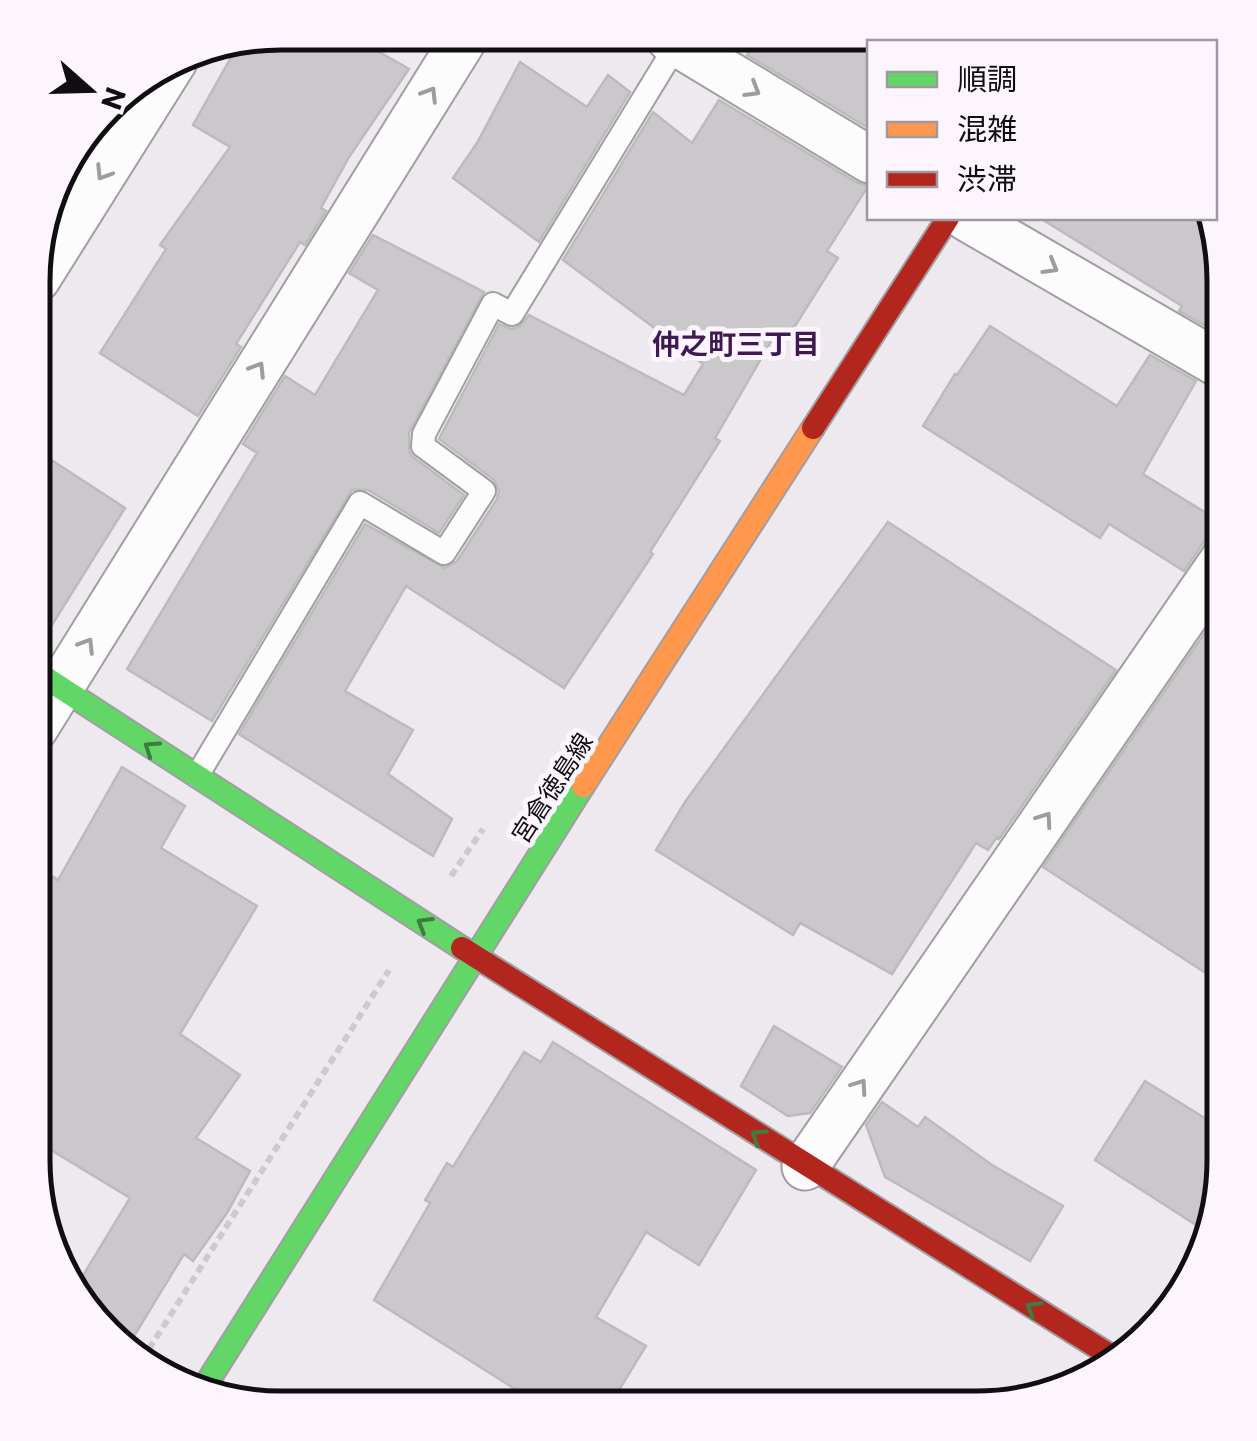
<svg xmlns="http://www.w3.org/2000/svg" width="1257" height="1441" viewBox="0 0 1257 1441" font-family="Commissioner,'Noto Sans JP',sans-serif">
  <rect width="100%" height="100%" fill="#ede9ee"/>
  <!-- building -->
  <path fill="#cbc8cb" stroke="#bdbabd" stroke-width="2.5" d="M870,37V129L747,55L757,38Z
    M365,44L409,69L349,157L321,208L326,211L305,245L300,242L236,344L241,347L198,416L100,353L166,249L160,245L230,147L193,125L238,45Z
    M520,62L587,107L608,75L630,92L539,242L453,178L477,143Z
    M719,100L856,182L868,186L827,251L838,258L783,345L773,338L715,438L720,441L650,552L653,554L564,688L406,586L345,691L413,730L388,774L452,819L433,856L239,734L365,524L445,568L457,561L497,499L499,491L494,480L439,439L499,324L511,329L519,327L529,315L684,395L703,364L563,260L653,112L692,143Z
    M1040,218H1207L1224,281V333L1222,335L1179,311L1182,306Z
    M373,235L484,292L409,433V451L413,457L464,495L439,533L368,490H352L212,721L127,669L257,453L243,444L285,376L315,395L378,290L349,273Z
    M990,326L1117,406L1150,355L1196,381L1143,474L1224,524V533L1212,536L1203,543L1184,571L1109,524L1100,538L923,426L955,374L957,375Z
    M36,450L125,508L42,641L35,640Z
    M888,522L1116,670L999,839L997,837L988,850L976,843L892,974L800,923L793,935L656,850L685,802Z
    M1224,605V985L1043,867Z
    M122,767L185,806L161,848L257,906L180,1034L240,1075L196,1138L250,1171L227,1213L193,1261L184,1254L128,1346L73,1292L130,1198L33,1139L34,864L58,880Z
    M774,1026L842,1067L810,1113L788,1116L741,1086Z
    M553,1042L756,1170L699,1265L646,1232L596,1317L646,1346L608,1408H545L374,1300L430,1203L425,1200L447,1163L453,1167L524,1052L541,1062Z
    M1145,1081L1224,1130V1176L1207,1232L1095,1160Z
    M882,1102L918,1127L925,1117L992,1165L1063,1206L1030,1261L885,1177L866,1125Z"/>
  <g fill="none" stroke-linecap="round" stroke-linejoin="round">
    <defs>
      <path id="lane" d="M197,776L360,503L444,553L484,491L423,446L424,434L493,304L512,314L677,44"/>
      <path id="street" d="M670,39L870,160
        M967,218L1224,367
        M37,279L174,61
        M35,728L462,42
        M805,1167L1224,559"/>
      <path id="fast" d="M35,671L462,948
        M203,1389L583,786"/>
      <path id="slow" d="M583,786L813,428"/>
      <path id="jam" d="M813,428L948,218
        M462,948L1116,1359"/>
    </defs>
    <!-- lane casing -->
    <use href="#lane" stroke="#a19ea2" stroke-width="26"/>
    <!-- street casing -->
    <use href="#street" stroke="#a19ea2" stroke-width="49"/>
    <!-- fast casing -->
    <use href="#fast" stroke="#a19ea2" stroke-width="26"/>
    <!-- slow casing -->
    <use href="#slow" stroke="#a19ea2" stroke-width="26"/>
    <!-- jam casing -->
    <use href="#jam" stroke="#a19ea2" stroke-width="26"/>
    <!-- path -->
    <path stroke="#cbcbcb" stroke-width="6" stroke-dasharray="8 5" stroke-linecap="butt" d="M983,42L987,35
      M451,876L483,829
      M142,1360L389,970"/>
    <!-- lane -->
    <use href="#lane" stroke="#fcfcfc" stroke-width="22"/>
    <!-- street -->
    <use href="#street" stroke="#fcfcfc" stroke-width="45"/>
    <!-- fast -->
    <use href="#fast" stroke="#63d668" stroke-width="22"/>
    <!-- slow -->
    <use href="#slow" stroke="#ff974d" stroke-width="22"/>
    <!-- jam -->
    <use href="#jam" stroke="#b3261e" stroke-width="22"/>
  </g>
  <!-- one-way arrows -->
  <defs><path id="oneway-chevron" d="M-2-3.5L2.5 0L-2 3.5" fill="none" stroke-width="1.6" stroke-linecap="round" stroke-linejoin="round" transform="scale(2.5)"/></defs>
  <g stroke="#9e9d9e">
    <use href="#oneway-chevron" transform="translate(753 90) rotate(31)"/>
    <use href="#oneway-chevron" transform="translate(430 94) rotate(-58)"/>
    <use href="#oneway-chevron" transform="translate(103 173) rotate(122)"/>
    <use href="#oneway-chevron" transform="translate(1051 267) rotate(30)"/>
    <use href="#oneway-chevron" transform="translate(258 369) rotate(-58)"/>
    <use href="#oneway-chevron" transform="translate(87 645) rotate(-58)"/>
    <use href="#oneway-chevron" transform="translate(1045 819) rotate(-55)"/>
    <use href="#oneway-chevron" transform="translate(860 1086) rotate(-55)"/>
  </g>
  <g stroke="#3e7c41">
    <use href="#oneway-chevron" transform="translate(151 748) rotate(-146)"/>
    <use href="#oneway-chevron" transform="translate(424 924) rotate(-149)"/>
    <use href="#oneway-chevron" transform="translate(758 1136) rotate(-147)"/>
    <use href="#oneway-chevron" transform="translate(1033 1308) rotate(-148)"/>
  </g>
  <g text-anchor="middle" stroke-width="10" stroke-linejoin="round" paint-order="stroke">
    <!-- street labels -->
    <g font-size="25" fill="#100e11" stroke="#fcf5fd">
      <text transform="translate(552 788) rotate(-57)" y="9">宮倉徳島線</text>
    </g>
    <!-- neighbourhood labels -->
    <g font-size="28" font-weight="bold" fill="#3d1b52" stroke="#fcf5fd">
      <text x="736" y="354">仲之町三丁目</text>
    </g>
  </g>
  <!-- crop -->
  <path d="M0 0H1257V1441H0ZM281 50H976A231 231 0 0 1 1207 281V1160A231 231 0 0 1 976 1391H281A231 231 0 0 1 50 1160V281A231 231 0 0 1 281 50Z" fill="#fcf5fd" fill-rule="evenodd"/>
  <path fill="none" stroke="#100e11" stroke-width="5" d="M281 50H976A231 231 0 0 1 1207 281V1160A231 231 0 0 1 976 1391H281A231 231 0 0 1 50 1160V281A231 231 0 0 1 281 50Z"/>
  <!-- legend -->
  <rect x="867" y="40" width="350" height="180" fill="#fcf5fd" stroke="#9e999f" stroke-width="2.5"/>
  <rect x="887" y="72" width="50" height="15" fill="#63d668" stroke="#9e999f" stroke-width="2.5"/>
  <text x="957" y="90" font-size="30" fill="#100e11">順調</text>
  <rect x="887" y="122" width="50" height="15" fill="#ff974d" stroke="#9e999f" stroke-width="2.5"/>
  <text x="957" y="140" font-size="30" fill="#100e11">混雑</text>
  <rect x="887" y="172" width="50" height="15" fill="#b3261e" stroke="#9e999f" stroke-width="2.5"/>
  <text x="957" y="190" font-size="30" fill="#100e11">渋滞</text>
  <!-- north arrow -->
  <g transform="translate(90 90) rotate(110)" stroke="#fcf5fd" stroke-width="8" paint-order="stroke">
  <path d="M0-8L18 38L0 25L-18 38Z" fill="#100e11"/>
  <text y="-15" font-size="28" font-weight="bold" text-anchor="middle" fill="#100e11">N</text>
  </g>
</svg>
